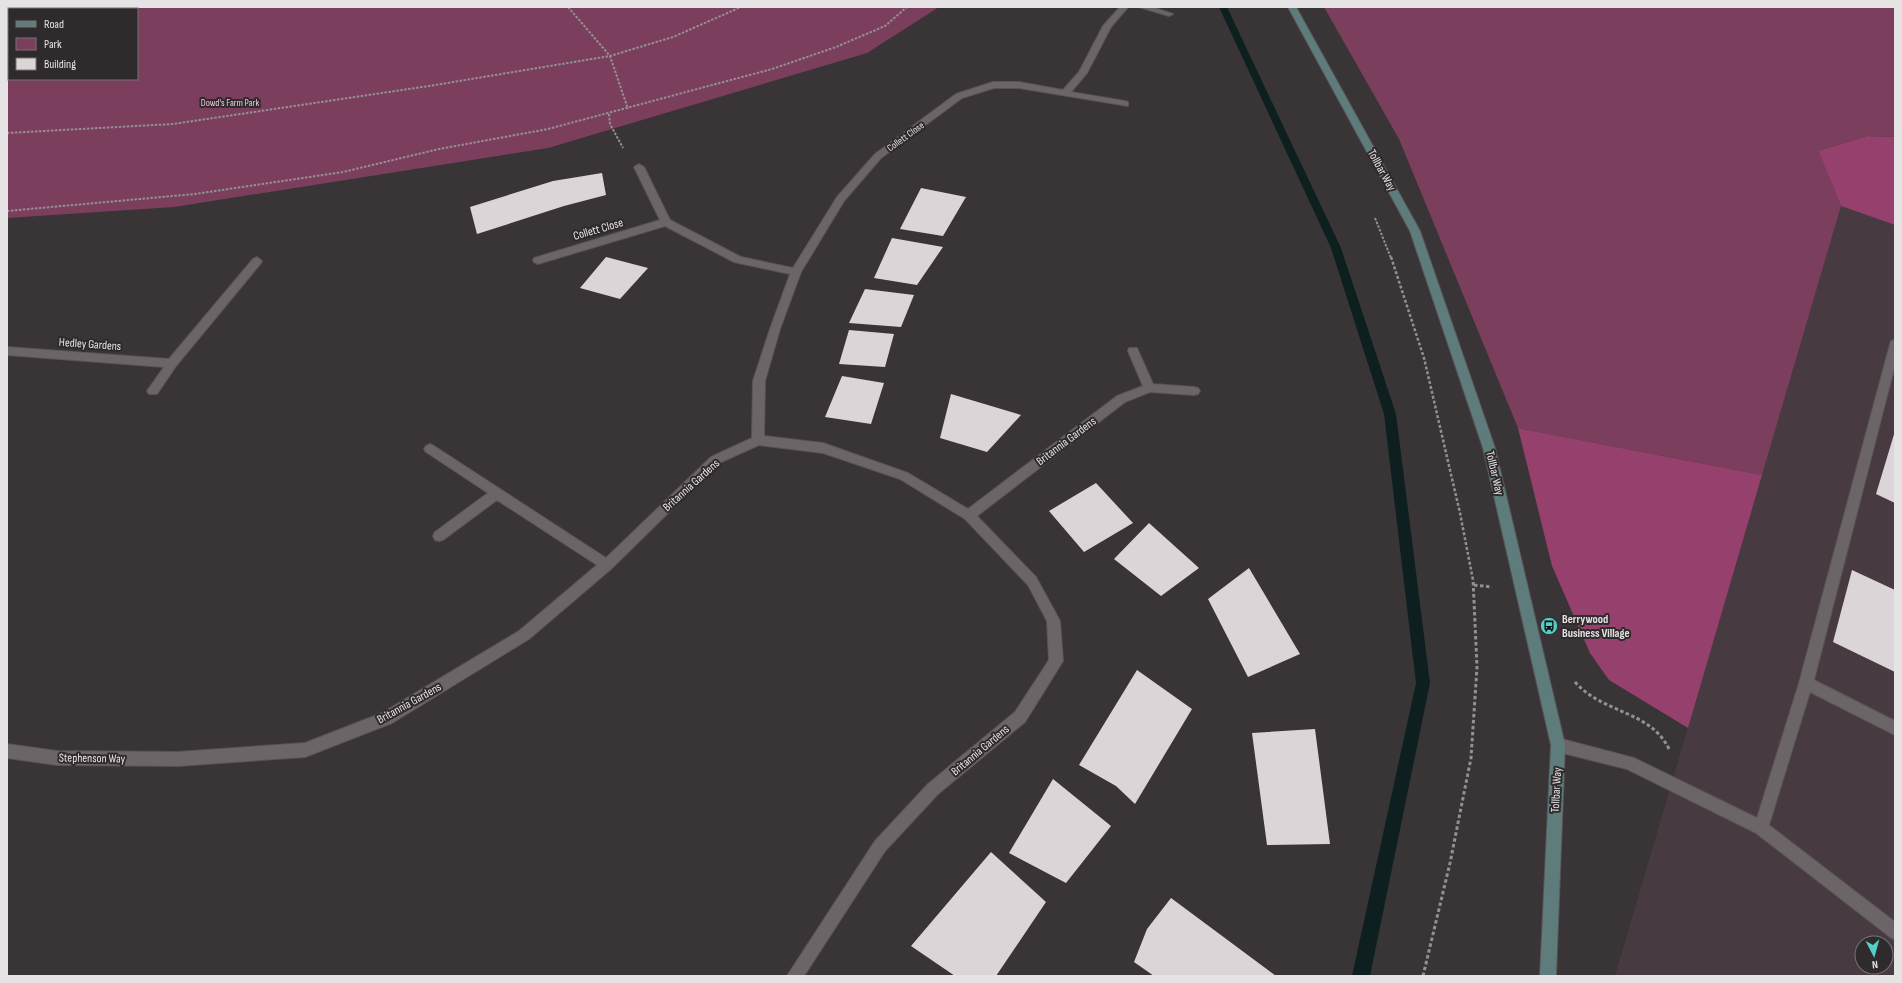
<svg xmlns="http://www.w3.org/2000/svg" width="1902" height="983" viewBox="0 0 1902 983" font-family="'Sofia Sans Condensed',sans-serif">
  <rect width="100%" height="100%" fill="#393436"/>
  <!-- built -->
  <path fill="#473b41" fill-rule="evenodd" d="M1841,206L1895,225V976H1615ZM1862,943H1886V967H1862Z"/>
  <!-- green -->
  <path fill="#7b3f5d" fill-rule="evenodd" d="M7,7H939L867,53L548,148L174,207L7,218ZM9,9H137V79H9Z
    M1324,7H1895V137L1867,136L1818,151L1841,206L1762,475L1518,428L1399,139Z"/>
  <!-- forest -->
  <path fill="#96406e" d="M1867,136L1895,137V225L1841,206L1818,151Z
    M1518,428L1762,475L1688,728L1609,680L1590,653L1552,566Z"/>
  <g fill="none" stroke-linecap="round" stroke-linejoin="round">
    <!-- stream -->
    <path fill="#0d201f" fill-rule="evenodd" d="M1219,7H1227L1341,248L1396,414L1430,683L1370,976H1352L1416,683L1384,414L1331,248Z"/>
  </g>
  <!-- building -->
  <path fill="#dcd5d8" d="M602,173L606,195L564,206L477,234L470,207L553,181Z
    M921,188L966,197L943,236L900,229Z
    M892,238L943,247L917,285L874,278Z
    M606,257L648,268L620,299L580,288Z
    M865,289L914,295L901,327L849,323Z
    M849,330L894,334L885,367L839,364Z
    M842,376L884,383L871,424L825,417Z
    M951,394L1021,415L987,452L940,438Z
    M1895,431V503L1876,494Z
    M1096,483L1133,523L1084,552L1049,511Z
    M1149,523L1199,568L1161,596L1114,559Z
    M1249,568L1300,654L1248,677L1208,599Z
    M1852,570L1895,590V672L1833,642Z
    M1137,670L1192,709L1135,804L1116,786L1079,765Z
    M1315,729L1330,844L1267,845L1252,733Z
    M1053,779L1111,826L1066,883L1009,853Z
    M991,852L1046,902L996,976H955L911,946Z
    M1171,898L1276,976H1154L1134,962L1147,929Z"/>
  <g fill="none" stroke-linecap="round" stroke-linejoin="round">
    <defs>
      <path id="lane" d="M1895,340V365L1814,680L1895,721V735L1810,692L1769,825L1895,922V940L1890,937L1756,833L1627,769L1558,752L1553,750L1551,745L1553,740L1558,738L1634,758L1757,818L1799,683L1890,344L1891,341Z"/>
      <path id="street" d="M1120,7H1128L1111,27L1087,73L1071,92L1125,101L1128,102V106L1019,88H994L962,98L881,158L844,201L801,272L780,329L765,381L764,436L823,443L908,473L968,509L1117,396L1143,386L1128,351L1129,348H1137L1153,384L1194,387L1198,388L1200,391L1198,394L1194,395L1150,392L1125,402L977,516L1036,577L1060,621L1063,661L1025,722L938,794L885,851L804,976H787L875,841L928,784L1015,712L1049,660L1047,621L1028,585L965,519L900,479L823,453L759,445L719,463L611,569L529,639L392,723L305,757L178,766L57,765L7,758V744L57,751L178,752L305,743L382,713L519,631L597,565L497,500L443,540L439,541L435,540L433,536L435,532L488,493L426,452L424,449L426,446L430,444L434,446L606,558L711,457L752,438L753,381L770,329L790,274L734,262L665,226L538,264L534,262L533,260L534,258L660,220L634,167L639,164L644,167L670,220L741,257L793,268L837,197L875,154L956,94L993,82H1019L1063,90L1079,72L1103,26Z
        M1139,7H1152L1173,14L1169,16Z
        M257,257L262,261L261,263L176,366L157,394H149L147,391L164,367L7,355V347L169,359L253,259Z"/>
      <path id="secondary" d="M1288,7H1296L1420,231L1495,448L1565,745L1556,976H1540L1551,745L1483,448L1410,231Z"/>
    </defs>
    <!-- lane casing -->
    <use href="#lane" stroke="#575355" stroke-width="2"/>
    <!-- street casing -->
    <use href="#street" stroke="#575355" stroke-width="2"/>
    <!-- secondary casing -->
    <use href="#secondary" stroke="#575355" stroke-width="2"/>
    <!-- path-far2 -->
    <path stroke="#949091" stroke-width="2" stroke-dasharray="2.5 1.5" stroke-linecap="butt" d="M568,7L610,56L628,109
      M609,114L610,124L623,148
      M7,133L173,124L429,86L610,56L673,37L741,7
      M7,211L195,194L343,172L439,149L548,129L772,69L836,47L885,26L907,7
      M1375,218L1391,258"/>
    <!-- path-far1 -->
    <path stroke="#949091" stroke-width="2.5" stroke-dasharray="3 2" stroke-linecap="butt" d="M1391,257L1424,358L1460,513L1473,580"/>
    <!-- path -->
    <path stroke="#949091" stroke-width="3" stroke-dasharray="3.5 2.5" stroke-linecap="butt" d="M1474,585L1492,587
      M1575,682C1603,714 1650,710 1669,749
      M1423,976L1450,863L1471,758L1477,667L1473,579"/>
    <!-- lane -->
    <use href="#lane" fill="#6c6568" fill-rule="evenodd"/>
    <!-- street -->
    <use href="#street" fill="#6c6568" fill-rule="evenodd"/>
    <!-- secondary -->
    <use href="#secondary" fill="#5e7c7c" fill-rule="evenodd"/>
  </g>
  <!-- icons -->
  <defs>
    <symbol id="bus-disc" viewBox="-11 -11 22 22"><circle r="9.5" fill="#55cec5" stroke="#2f2a2c"/><path d="M-5-6H5V4H4V6H2V4H-2V6H-4V4H-5ZM-3.5-4V0h7V-4ZM-3.5 1.2v1.5H-2V1.2ZM2 1.2v1.5H3.5V1.2Z" fill="#111"/></symbol>
  </defs>
  <g fill-rule="evenodd">
    <use href="#bus-disc" x="1539" y="616" width="20" height="20"/>
  </g>
  <g text-anchor="middle" stroke-width="4" stroke-linejoin="round" paint-order="stroke">
    <!-- far-park labels -->
    <g font-size="10" fill="#f4c3d9" stroke="#2f2a2c">
      <text x="230" y="106">Dowd's Farm Park</text>
    </g>
    <!-- far-street labels -->
    <g font-size="10" fill="#e6e3e4" stroke="#2f2a2c">
      <text transform="translate(905 136) rotate(-36)" y="4">Collett Close</text>
    </g>
    <!-- street labels -->
    <g font-size="12" fill="#e6e3e4" stroke="#2f2a2c">
      <text transform="translate(1382 170) rotate(61)" y="4">Tollbar Way</text>
      <text transform="translate(598 229) rotate(-16)" y="4">Collett Close</text>
      <text transform="translate(90 344) rotate(4)" y="4">Hedley Gardens</text>
      <text transform="translate(1066 441) rotate(-37)" y="4">Britannia Gardens</text>
      <text transform="translate(1495 473) rotate(77)" y="4">Tollbar Way</text>
      <text transform="translate(691 485) rotate(-42)" y="4">Britannia Gardens</text>
      <text transform="translate(409 703) rotate(-29)" y="4">Britannia Gardens</text>
      <text transform="translate(980 750) rotate(-40)" y="4">Britannia Gardens</text>
      <text transform="translate(92 758) rotate(1)" y="4">Stephenson Way</text>
      <text transform="translate(1556 790) rotate(-87)" y="4">Tollbar Way</text>
    </g>
    <!-- poi labels -->
    <g font-size="12" font-weight="bold" fill="#e6e3e4" stroke="#2f2a2c" text-anchor="start">
      <text x="1562" y="623">Berrywood<tspan x="1562" dy="14">Business Village</tspan></text>
    </g>
  </g>
  <!-- border -->
  <rect width="1902" height="983" fill="none" stroke="#e6e3e4" stroke-width="16"/>
  <!-- legend -->
  <rect x="8" y="8" width="130" height="72" fill="#2f2a2c" stroke="#787476"/>
  <rect x="16" y="21" width="20" height="6" fill="#5e7c7c" stroke="#787476"/>
  <text x="44" y="28" font-size="12" fill="#e6e3e4">Road</text>
  <rect x="16" y="38" width="20" height="12" fill="#7b3f5d" stroke="#787476"/>
  <text x="44" y="48" font-size="12" fill="#e6e3e4">Park</text>
  <rect x="16" y="58" width="20" height="12" fill="#dcd5d8" stroke="#787476"/>
  <text x="44" y="68" font-size="12" fill="#e6e3e4">Building</text>
  <!-- north arrow -->
  <g transform="translate(1874 955) rotate(174)"><circle r="19" fill="#2f2a2c" stroke="#787476"/>
  <path d="M0-3L7 15L0 10L-7 15Z" fill="#55cec5"/>
  <text y="-6" font-size="11" font-weight="bold" text-anchor="middle" fill="#e6e3e4">N</text>
  </g>
</svg>
